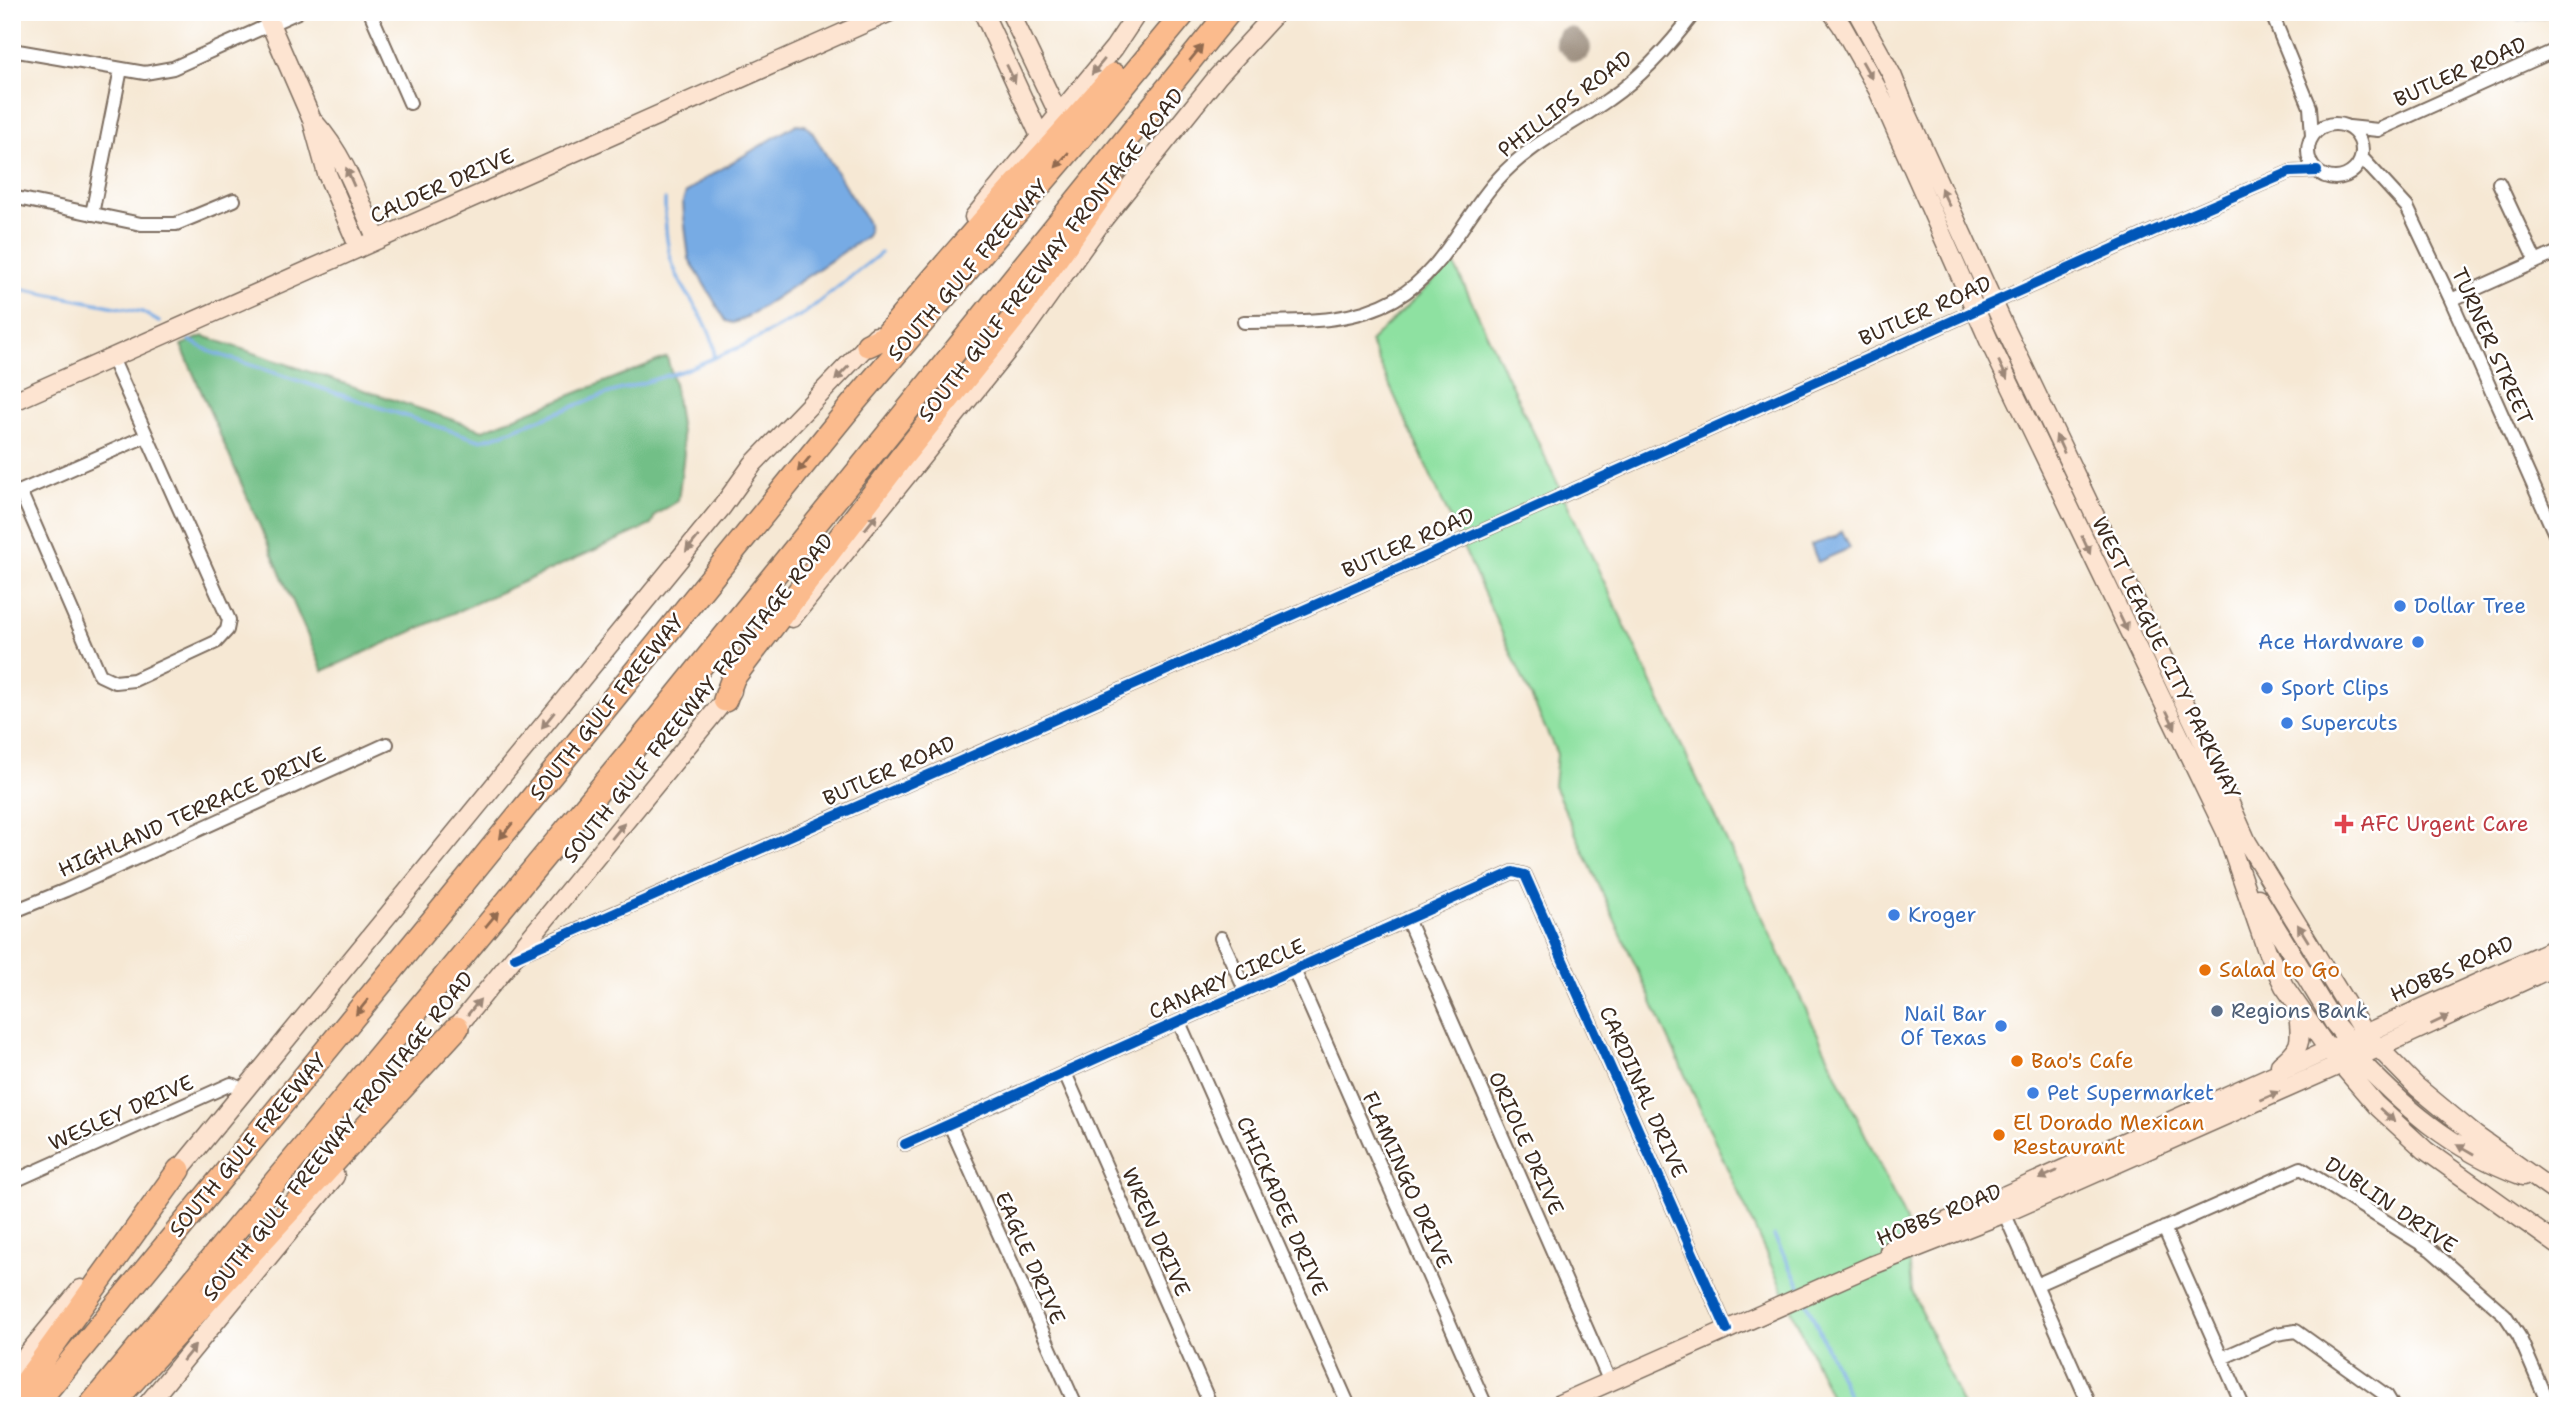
<svg xmlns="http://www.w3.org/2000/svg" width="2570" height="1418" viewBox="0 0 2570 1418" font-family="'Shantell Sans',sans-serif">
  <rect width="100%" height="100%" fill="#fff"/>
  <filter id="ink" filterUnits="userSpaceOnUse"><feTurbulence type="fractalNoise" baseFrequency=".0143" numOctaves="2"/><feDisplacementMap in="SourceGraphic" scale="14" xChannelSelector="R" yChannelSelector="G"/><feConvolveMatrix kernelMatrix="1 2 1 2 8 2 1 2 1" color-interpolation-filters="sRGB"/></filter>
  <filter id="wash" filterUnits="userSpaceOnUse"><feTurbulence type="fractalNoise" baseFrequency=".00686" numOctaves="4" result="noise"/><feDisplacementMap in="SourceGraphic" scale="28" xChannelSelector="R" yChannelSelector="G"/><feGaussianBlur stdDeviation="1.57" result="paint"/><feColorMatrix in="noise" values="0 0 0 0 0 0 0 0 0 0 0 0 0 0 0 0 0 1.4 0 .05"/><feComposite in="paint" operator="in"/></filter>
  <g filter="url(#wash)">
    <rect width="100%" height="100%" fill="#f6e8d4"/>
    <!-- green -->
    <path fill="#8ee1a1" stroke="#648660" stroke-width="2" d="M1453,262L1906,1221L1912,1291L1963,1406H1835L1554,786L1557,754L1370,342Z"/>
    <!-- forest -->
    <path fill="#72bf87" stroke="#567452" stroke-width="2" d="M203,336L483,430L667,357L674,383L684,453L678,501L655,515L651,525L323,671L181,345Z"/>
    <!-- water -->
    <path fill="#77abe4" stroke="#596a81" stroke-width="2" d="M2507,12H2558V14L2519,21Z
      M797,124L805,125L812,132L868,223L869,231L867,236L744,319L733,323L726,321L689,259L684,217L683,201L686,193L701,181Z
      M1842,531L1850,548L1818,562L1811,545L1835,537Z"/>
    <g fill="none" stroke-linecap="round" stroke-linejoin="round">
      <!-- stream -->
      <path stroke="#77abe4" stroke-width="3.5" d="M665,200C665,226 666,252 677,275C686,296 721,337 713,358
        M12,287L142,312L159,322
        M189,340L211,352L479,440L493,437L606,394L682,371L745,345L805,313L881,253
        M1774,1236L1802,1290
        M1806,1301L1853,1406"/>
      <!-- taxiway -->
      <path stroke="#988979" stroke-width="28" d="M1569,41L1577,48"/>
    </g>
  </g>
  <g filter="url(#ink)">
    <g fill="none" stroke-linecap="round" stroke-linejoin="round">
      <defs>
        <path id="street" d="M370,12L410,103
          M2271,12L2310,107L2312,136
          M12,50L145,73L173,68L298,12
          M2308 151a27 27 0 1 1 54 0a27 27 0 1 1-54 0Z
          M2349,127L2378,130L2558,49
          M2362,158L2407,207L2451,300L2558,541
          M2499,183L2536,262
          M12,197L141,224H176L234,200
          M92,214L121,69
          M2451,300L2558,252
          M1244,322C1295,321 1349,325 1395,299C1444,271 1462,219 1498,179C1529,144 1571,126 1609,99C1643,76 1671,44 1695,12
          M20,491L100,675L115,682L134,680L216,642L227,630L229,620L112,358
          M12,495L146,436
          M12,912L66,890L387,744
          M1407,919L1610,1382
          M1221,938L1246,992
          M519,955L1458,542L2153,231L2290,172L2317,171
          M1294,970L1486,1406
          M1179,1022L1349,1406
          M1065,1073L1211,1406
          M950,1125L1076,1406
          M905,1144L1513,872L1525,875L1727,1330
          M12,1182L231,1084L245,1090
          M2002,1208L2090,1406
          M2164,1228L2243,1406
          M2038,1284L2301,1168L2431,1250L2505,1315L2519,1336L2549,1406
          M2222,1358L2276,1334L2296,1331L2387,1396L2393,1406"/>
        <path id="secondary" d="M265,12L312,120L327,174L359,248
          M983,12L1040,136
          M1010,12L1059,115
          M1832,12L1842,26L1878,90L1991,345L2226,832L2267,951L2284,986L2328,1049L2376,1105L2425,1150L2558,1245
          M1857,12L1892,75L1908,115L2005,328L2196,727L2247,842L2364,1033L2417,1087L2475,1135L2558,1194
          M315,123C345,156 359,199 377,240
          M974,217L1114,48L1138,12
          M12,402L890,12
          M792,618L1025,329L1102,221L1218,76L1277,12
          M2258,898L2334,1023L2355,1048
          M448,1038L732,691
          M2350,1050C2402,1106 2451,1150 2523,1176
          M2280,1065C2305,1045 2300,1040 2298,1011
          M172,1179L722,507L753,464L876,336
          M1889,1251L1901,1242L2558,947
          M12,1373L81,1289
          M146,1406L335,1176
          M1555,1406L1873,1265L2005,1213L2378,1048L2558,965"/>
        <path id="highway" d="M868,345L885,337C958,246 1038,162 1114,75
          M725,700L733,678L900,459L1019,311L1111,181
          M12,1402L179,1170
          M34,1406L443,908L856,400L1093,123L1185,12
          M90,1406L653,725L1229,12
          M110,1406L457,1028"/>
      </defs>
      <!-- street casing -->
      <use href="#street" stroke="#7c6c5e" stroke-width="16"/>
      <!-- secondary casing -->
      <use href="#secondary" stroke="#7c6c5e" stroke-width="21"/>
      <!-- highway casing -->
      <use href="#highway" stroke="#7c6c5e" stroke-width="26"/>
      <!-- street -->
      <use href="#street" stroke="#fff" stroke-width="12"/>
      <!-- secondary -->
      <use href="#secondary" stroke="#fde4d1" stroke-width="18"/>
      <!-- highway -->
      <use href="#highway" stroke="#fbbb8d" stroke-width="23"/>
      <defs>
        <path id="cycleway" d="M515,957L1458,542L2153,231L2290,172L2317,171
          M905,1144L1513,872L1525,875L1727,1330"/>
      </defs>
      <!-- cycleway casing -->
      <use href="#cycleway" stroke="#fff" stroke-width="15"/>
      <!-- cycleway -->
      <use href="#cycleway" stroke="#0057b8" stroke-width="10"/>
    </g>
    <!-- one-way arrows -->
    <defs><path id="oneway-solid" d="M-6-.8H1V-3.2L6.5 0L1 3.2V.8H-6Z" transform="scale(1.75)"/></defs>
    <g fill="#916b50">
      <use href="#oneway-solid" transform="translate(1196 53) rotate(-51)"/>
      <use href="#oneway-solid" transform="translate(1062 160) rotate(131)"/>
      <use href="#oneway-solid" transform="translate(804 464) rotate(129)"/>
      <use href="#oneway-solid" transform="translate(506 831) rotate(129)"/>
      <use href="#oneway-solid" transform="translate(492 919) rotate(-50)"/>
      <use href="#oneway-solid" transform="translate(362 1007) rotate(129)"/>
    </g>
    <g fill="#9c8778">
      <use href="#oneway-solid" transform="translate(1098 67) rotate(130)"/>
      <use href="#oneway-solid" transform="translate(1867 70) rotate(61)"/>
      <use href="#oneway-solid" transform="translate(1011 74) rotate(65)"/>
      <use href="#oneway-solid" transform="translate(350 177) rotate(-114)"/>
      <use href="#oneway-solid" transform="translate(1945 197) rotate(-115)"/>
      <use href="#oneway-solid" transform="translate(2003 370) rotate(65)"/>
      <use href="#oneway-solid" transform="translate(842 373) rotate(134)"/>
      <use href="#oneway-solid" transform="translate(2060 444) rotate(-115)"/>
      <use href="#oneway-solid" transform="translate(871 522) rotate(-51)"/>
      <use href="#oneway-solid" transform="translate(692 544) rotate(129)"/>
      <use href="#oneway-solid" transform="translate(2086 545) rotate(65)"/>
      <use href="#oneway-solid" transform="translate(2123 622) rotate(64)"/>
      <use href="#oneway-solid" transform="translate(548 720) rotate(129)"/>
      <use href="#oneway-solid" transform="translate(2171 720) rotate(64)"/>
      <use href="#oneway-solid" transform="translate(618 831) rotate(-51)"/>
      <use href="#oneway-solid" transform="translate(2303 933) rotate(-122)"/>
      <use href="#oneway-solid" transform="translate(474 1007) rotate(-51)"/>
      <use href="#oneway-solid" transform="translate(2440 1020) rotate(-25)"/>
      <use href="#oneway-solid" transform="translate(2270 1096) rotate(-24)"/>
      <use href="#oneway-solid" transform="translate(2387 1115) rotate(42)"/>
      <use href="#oneway-solid" transform="translate(2465 1149) rotate(-150)"/>
      <use href="#oneway-solid" transform="translate(2048 1175) rotate(156)"/>
      <use href="#oneway-solid" transform="translate(189 1353) rotate(-51)"/>
    </g>
  </g>
  <!-- markers -->
  <g fill="#3f7fe0" stroke="#fff" stroke-width="2.5">
    <circle cx="2400" cy="606" r="7"/>
    <circle cx="2418" cy="642" r="7"/>
    <circle cx="2267" cy="688" r="7"/>
    <circle cx="2287" cy="723" r="7"/>
    <circle cx="1894" cy="915" r="7"/>
    <circle cx="2001" cy="1026" r="7"/>
    <circle cx="2033" cy="1093" r="7"/>
  </g>
  <path fill="#e0444e" stroke="#fff" stroke-width="2.5" d="M2340.5 813.5h7v7h7v7h-7v7h-7v-7h-7v-7h7z"/>
  <g fill="#e8710a" stroke="#fff" stroke-width="2.5">
    <circle cx="2205" cy="970" r="7"/>
    <circle cx="2017" cy="1061" r="7"/>
    <circle cx="1999" cy="1135" r="7"/>
  </g>
  <circle fill="#5c6f8a" stroke="#fff" stroke-width="2.5" cx="2217" cy="1011" r="7"/>
  <g text-anchor="middle" stroke-width="5" stroke-linejoin="round" paint-order="stroke">
    <!-- street labels -->
    <g font-size="21" fill="#3b2a1e" stroke="#fff">
      <text transform="translate(2460 72) rotate(-24)" y="7">BUTLER ROAD</text>
      <text transform="translate(1565 104) rotate(-37)" y="7">PHILLIPS ROAD</text>
      <text transform="translate(442 186) rotate(-24)" y="7">CALDER DRIVE</text>
      <text transform="translate(1051 255) rotate(-52)" y="7">SOUTH GULF FREEWAY FRONTAGE ROAD</text>
      <text transform="translate(968 270) rotate(-49)" y="7">SOUTH GULF FREEWAY</text>
      <text transform="translate(1925 311) rotate(-24)" y="7">BUTLER ROAD</text>
      <text transform="translate(2492 346) rotate(66)" y="7">TURNER STREET</text>
      <text transform="translate(1408 543) rotate(-24)" y="7">BUTLER ROAD</text>
      <text transform="translate(2166 658) rotate(64)" y="7">WEST LEAGUE CITY PARKWAY</text>
      <text transform="translate(698 698) rotate(-51)" y="7">SOUTH GULF FREEWAY FRONTAGE ROAD</text>
      <text transform="translate(607 707) rotate(-51)" y="7">SOUTH GULF FREEWAY</text>
      <text transform="translate(889 771) rotate(-24)" y="7">BUTLER ROAD</text>
      <text transform="translate(192 812) rotate(-24)" y="7">HIGHLAND TERRACE DRIVE</text>
      <text transform="translate(2452 969) rotate(-24)" y="7">HOBBS ROAD</text>
      <text transform="translate(1227 979) rotate(-24)" y="7">CANARY CIRCLE</text>
      <text transform="translate(1643 1092) rotate(66)" y="7">CARDINAL DRIVE</text>
      <text transform="translate(121 1113) rotate(-24)" y="7">WESLEY DRIVE</text>
      <text transform="translate(338 1136) rotate(-51)" y="7">SOUTH GULF FREEWAY FRONTAGE ROAD</text>
      <text transform="translate(1526 1143) rotate(66)" y="7">ORIOLE DRIVE</text>
      <text transform="translate(248 1145) rotate(-50)" y="7">SOUTH GULF FREEWAY</text>
      <text transform="translate(1407 1180) rotate(66)" y="7">FLAMINGO DRIVE</text>
      <text transform="translate(2391 1205) rotate(34)" y="7">DUBLIN DRIVE</text>
      <text transform="translate(1282 1206) rotate(66)" y="7">CHICKADEE DRIVE</text>
      <text transform="translate(1939 1215) rotate(-22)" y="7">HOBBS ROAD</text>
      <text transform="translate(1156 1232) rotate(66)" y="7">WREN DRIVE</text>
      <text transform="translate(1030 1258) rotate(66)" y="7">EAGLE DRIVE</text>
    </g>
    <!-- shop labels -->
    <g font-size="21" fill="#366cbe" stroke="#fff" text-anchor="start">
      <text x="2414" y="613">Dollar Tree</text>
      <text x="2404" y="649" text-anchor="end">Ace Hardware</text>
      <text x="2281" y="695">Sport Clips</text>
      <text x="2301" y="730">Supercuts</text>
      <text x="1908" y="922">Kroger</text>
      <text x="1987" y="1021" text-anchor="end">Nail Bar<tspan x="1987" dy="24">Of Texas</tspan></text>
      <text x="2047" y="1100">Pet Supermarket</text>
    </g>
    <!-- health labels -->
    <g font-size="21" fill="#be3a42" stroke="#fff" text-anchor="start">
      <text x="2360" y="831">AFC Urgent Care</text>
    </g>
    <!-- food labels -->
    <g font-size="21" fill="#c56008" stroke="#fff" text-anchor="start">
      <text x="2219" y="977">Salad to Go</text>
      <text x="2031" y="1068">Bao's Cafe</text>
      <text x="2013" y="1130">El Dorado Mexican<tspan x="2013" dy="24">Restaurant</tspan></text>
    </g>
    <!-- service labels -->
    <g font-size="21" fill="#4e5e75" stroke="#fff" text-anchor="start">
      <text x="2231" y="1018">Regions Bank</text>
    </g>
  </g>
  <!-- margin -->
  <rect width="2570" height="1418" fill="none" stroke="#fff" stroke-width="42"/>
</svg>
